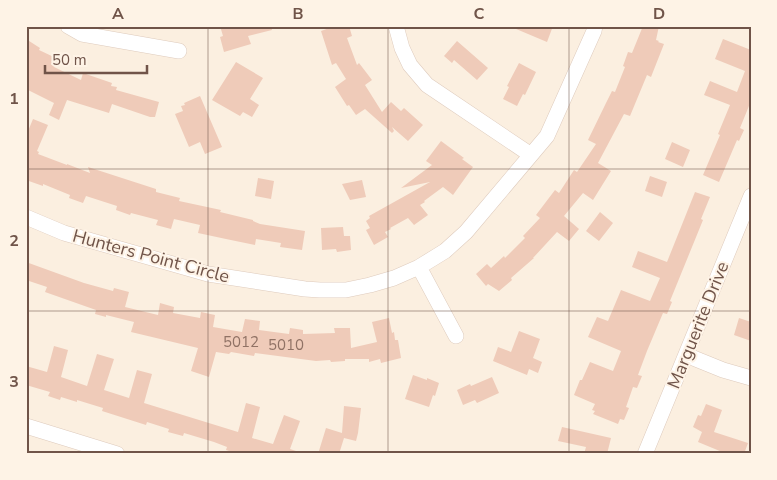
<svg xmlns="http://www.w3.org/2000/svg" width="777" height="480" viewBox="0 0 777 480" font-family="'Nunito Sans',sans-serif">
  <rect width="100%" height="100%" fill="#fbefe0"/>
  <!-- building -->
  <path fill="#efcbb9" d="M220,26H271L272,30L248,36L251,44L224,52L220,37L223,36Z
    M335,26H349L352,36L347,38L357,65L359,63L372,80L365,85L382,112L391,102L401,111L404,108L423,125L408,141L392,127L394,131L392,133L365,109L356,115L349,105L347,106L335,87L346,79L336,63L332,65L321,31Z
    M509,26H553L547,42Z
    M643,26H659L656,40L659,41L658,42L664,44L651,77L647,75L630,116L624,114L598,163L611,171L593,200L583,193L564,216L579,229L569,241L557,232L533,258H534L511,278L512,280L499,291L488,284L486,286L476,274L487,264L491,268L504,256L505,258L525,238L523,236L540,218L536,215L555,190L559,193L574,170L577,172L596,144L588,140L606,103L612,91L615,92L625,67L623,66L628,52L632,53Z
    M26,39L40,48L39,50L58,59L54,67L81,80L83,73L112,83L111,86L117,87L116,90L159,102L155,117H150L112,104L109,113L67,100L59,120L49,115L54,103L26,89Z
    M723,39L751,50V101L740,128L744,130L739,141L737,140L719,182L703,175L720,135L718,134L730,105L704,95L710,81L737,92L745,71L715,59Z
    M457,41L488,68L477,80L454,60L452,63L444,56Z
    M236,62L263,78L250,99L259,105L252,117L243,112L240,116L212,100Z
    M519,63L536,72L525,95L523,94L517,106L503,99L509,87L507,86Z
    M200,96L222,147L205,154L200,142L189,147L175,114L183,111L181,106L185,105L184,103Z
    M33,119L48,125L37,151L39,152L38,154L67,165V164L90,173L88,167L156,189V192L180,198L179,201L221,210L220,212L253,220V221L260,224L305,231L302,250L280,247L281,243L256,239L255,245L226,239L198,233L200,225L174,219L171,229L156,225L158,220L131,213L130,215L116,210L117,206L86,196L83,203L69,198L70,195L43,184V186L26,180V136Z
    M441,141L464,158L462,159L473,167L453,195L443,187L424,201L425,202L420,205L428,215L414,225L408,218L390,228L391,229L385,232L388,237L374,245L366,230L370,228L366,221L370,218L369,216L430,182L401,188L432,165L426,161Z
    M672,142L690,150L683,167L665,159Z
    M650,176L667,182L662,197L645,191Z
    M258,178L274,181L271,199L255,196Z
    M362,180L366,197L350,200L342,184Z
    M695,192L710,197L701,219L703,220L670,301L672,302L667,314L663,313L647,351L638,375L642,376L637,388L633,387L626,407L629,408L624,420L620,419L618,424L593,414L595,411L592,410L595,404L574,395L580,380H582L590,362L613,371L621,351L588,337L597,317L608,321L621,290L650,301L660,278L632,267L638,251L667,262Z
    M600,212L613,223L599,241L586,231Z
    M343,227L344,236H350L351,250L337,252L336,249L322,250L321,228Z
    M26,262L84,283L113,291L114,288L129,292L125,307L158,315L160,303L174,307L173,313L200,318L201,312L215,315L213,327L242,332L245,319L260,321L259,330L289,334L290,328L303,330V334L335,333L334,328H350L351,348L377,342L372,322L389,318L392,333L394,332L395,340H398L401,358L381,363L380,359L369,362V359H345V361L331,362L330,360L316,361L255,353L254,356L231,352L229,354L216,352L209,377L191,371L198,348L131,332L134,322L106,315V317L95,314L96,310L45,292L47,287L26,280Z
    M739,318L751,322V341L734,335Z
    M519,331L540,339L533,358L542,362L538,373L529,369L527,375L493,361L498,347L511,352Z
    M54,346L68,350L61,377L87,386L97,354L114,359L104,390L129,398L137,370L152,374L144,403L238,432L246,403L260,407L252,438L273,444L284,415L300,421L290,449L296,451V454H238L226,450L227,447L214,442L184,433L183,436L168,432L169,429L147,422L146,425L102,411L103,408L77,400V402L61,397L60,400L48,396L50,392L26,385V366L47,372Z
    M413,375L427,380V378L439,383L435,396L433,395L429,407L405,399Z
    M492,377L499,393L477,403L475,400L463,405L457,390L470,384L471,386Z
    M706,404L722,410L714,432L748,443L744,454H727L698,442L702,432L693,427L698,415L701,416Z
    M344,406L361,408L358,433L356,441L344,438L339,454H318L326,428L342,433Z
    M562,427L611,438L607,454H584L586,447L558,441Z"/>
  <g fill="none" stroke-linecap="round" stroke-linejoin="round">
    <defs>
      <path id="street" d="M68,26L82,34L179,51
        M396,26L402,48L410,65L427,85L531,155
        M26,217L64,233L208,274L305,289L320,290H346L370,285L394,278L419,267L445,251L466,232L547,136L594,31L595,26
        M419,267L456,336
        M686,355L723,370L751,378
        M26,426L117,454
        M645,454L751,196"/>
    </defs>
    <!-- street casing -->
    <use href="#street" stroke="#decbbd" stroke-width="16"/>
    <!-- street -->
    <use href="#street" stroke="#fff" stroke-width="15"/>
  </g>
  <!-- grid -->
  <path fill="none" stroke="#705449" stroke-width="1" stroke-opacity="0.55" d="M208,26V454M388,26V454M569,26V454M26,169H751M26,311H751"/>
  <g text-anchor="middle" stroke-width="4" stroke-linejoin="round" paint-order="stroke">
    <!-- number labels -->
    <g font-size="15" fill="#907265">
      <text x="241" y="347">5012</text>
      <text x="286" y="350">5010</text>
    </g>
    <!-- street labels -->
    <g font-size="18" fill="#705449" stroke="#fef3e6">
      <text transform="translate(151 256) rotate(15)" y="6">Hunters Point Circle</text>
      <text transform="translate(698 325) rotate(-68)" y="6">Marguerite Drive</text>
    </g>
  </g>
  <!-- border -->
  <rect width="777" height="480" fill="none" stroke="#fef3e6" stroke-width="55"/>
  <!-- scale -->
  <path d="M45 65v8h102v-8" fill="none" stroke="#705449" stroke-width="2.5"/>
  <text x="52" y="65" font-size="15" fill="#705449" stroke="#fef3e6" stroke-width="4" paint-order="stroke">50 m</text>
  <rect x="28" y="28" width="722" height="424" fill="none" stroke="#705449" stroke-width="2"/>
  <g font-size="16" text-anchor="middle" font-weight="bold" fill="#705449">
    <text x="118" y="19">A</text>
    <text x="298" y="19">B</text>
    <text x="479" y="19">C</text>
    <text x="659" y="19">D</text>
    <text x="14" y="104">1</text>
    <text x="14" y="246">2</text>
    <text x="14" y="387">3</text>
  </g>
</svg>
